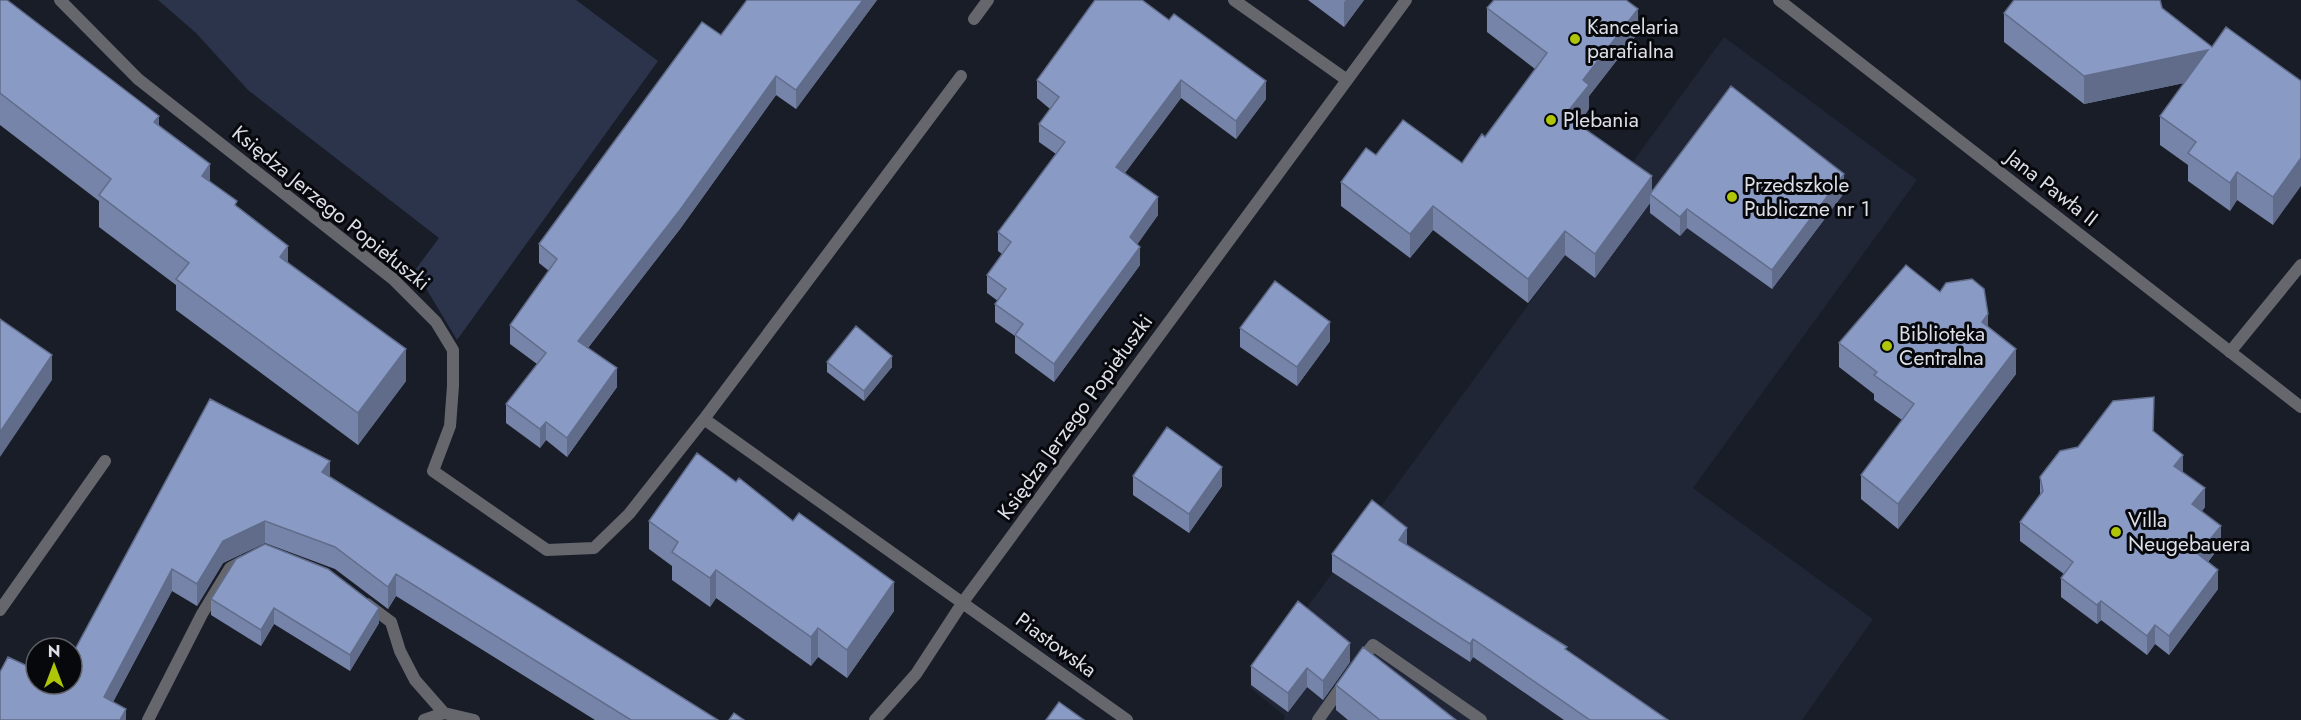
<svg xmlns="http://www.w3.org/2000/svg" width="2301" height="720" viewBox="0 0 2301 720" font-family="Jost,sans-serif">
  <rect width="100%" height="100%" fill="#191d28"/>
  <!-- built -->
  <path fill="#202636" d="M1724,37L1917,180L1693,488L1873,619L1802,720H1284L1285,716L1249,687Z"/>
  <!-- green -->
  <path fill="#2b344b" d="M158,0H576L658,61L457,340L415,270L439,238L248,90L196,33Z"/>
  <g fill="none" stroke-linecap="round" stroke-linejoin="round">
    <!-- service -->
    <path stroke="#65676d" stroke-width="12" d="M1234,0L1347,80
      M974,19L988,0
      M367,604L391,622L400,651L415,680L444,713
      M0,610L105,461
      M1359,663L1373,645L1481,720
      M148,720L202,614L230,568L243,561
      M424,720L444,713L474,720
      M875,720L916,674L963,602
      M1318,720L1345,682"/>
    <!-- minor -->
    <path stroke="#65676d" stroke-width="12" d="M60,0L138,79L393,279L436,322L453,350V386L450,426L433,471L547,550L594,548L629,514L704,419
      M961,76L704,419L1127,720
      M2230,352L2301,265
      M963,602L1406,0"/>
    <!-- tertiary -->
    <path stroke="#65676d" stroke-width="12" d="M1779,0L2301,407"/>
  </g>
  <!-- wall -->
  <path fill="#7684a9" d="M0,0L159,125L210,181L237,207L288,262L406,381L358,445L176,310V285L99,227V201L0,125Z
    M747,0H877L796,109L776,95L680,229L588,348L617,387L567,457L546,440L540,448L506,423V404L537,364L510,344V325L549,271L539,263V244L721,35Z
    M1095,0L1266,99L1236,139L1181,98L1125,173L1158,215L1137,244L1140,265L1054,382L1015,353V336L995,322V304L998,301L987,293V275L1002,254L998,251V232L1056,154L1039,142V124L1050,109L1037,98V80Z
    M1308,0H1364L1344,27Z
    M1487,8L1638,33L1589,96V109L1578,124L1652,191L1844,193L1772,289L1687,228L1680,236L1650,213V203L1595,278L1565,255L1528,303L1433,230L1410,258L1341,206V182L1376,155L1462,163L1485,137L1535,69L1487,32Z
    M2162,8L2212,47L2301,81L2273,225L2237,200L2230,211L2188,181V165L2160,145V116L2184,83L2084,104L2004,42V13Z
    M1940,292L1988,327L2016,374L1898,529L1861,499V475L1902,420L1874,400V394L1839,367V343Z
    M1240,328L1330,341L1297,386L1240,347Z
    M827,362L892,367L864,401L827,372Z
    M210,399L330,477L718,720H595L396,596L388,609L335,569L265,543L223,563L197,606L172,591L113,702L126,720L36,684H72Z
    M2154,431L2183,472L2205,507L2202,511L2221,545L2208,562L2218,589L2169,655L2155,644L2147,655L2101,620L2097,624L2061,597V578L2064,574L2020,541V522L2040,496V477Z
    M1133,476L1222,486L1189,533L1133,495Z
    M649,521L894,611L847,678L818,657L811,666L716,598L710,607L672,580V566L649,549Z
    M1407,545L1567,651L1668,720H1564L1473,657L1470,662L1332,572V554Z
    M211,599L379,623L350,671L274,624L261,646L211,615Z
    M1350,662L1323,700L1307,687L1288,712L1251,685V666Z
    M1336,685L1456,720H1348L1336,710Z"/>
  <!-- shaded-wall -->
  <path fill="#606c8a" d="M863,0H877L796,109V90Z
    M1346,0H1364L1344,27V2Z
    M1638,9V33L1589,96V109L1565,139V115L1583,80Z
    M2208,50V78L2084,104V76Z
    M776,76V95L680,229L578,360V341Z
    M1181,80V98L1116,185V167Z
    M1266,81V99L1236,139V121Z
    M159,116V147L154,122Z
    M2301,158V186L2273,225V197Z
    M210,164V195L202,176Z
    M2237,172V200L2230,211V183Z
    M1844,174V193L1772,289V270Z
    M1652,176V195L1650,194V203L1595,278V254Z
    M1158,197V215L1130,255V237Z
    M1433,206V230L1410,258V234Z
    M1687,209V228L1680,236V217Z
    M1565,231V255L1528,303V279Z
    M288,246V278L280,257Z
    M1140,247V265L1054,382V364Z
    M1988,314V339L1982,322Z
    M1330,322V341L1297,386V367Z
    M406,349V381L358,445V413Z
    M2016,349V374L1898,529V504Z
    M52,355V380L0,457V432Z
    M892,356V367L864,401V391Z
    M617,368V387L567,457V438Z
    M546,422V440L540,448V429Z
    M2183,455V474L2174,466Z
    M330,461V483L322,472Z
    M1222,467V486L1189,533V514Z
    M2205,488V507L2192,523V504Z
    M265,521V543L223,563L197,606V584L223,541Z
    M2221,526V545L2198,573V554Z
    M1407,528V546L1399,540Z
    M172,569V591L104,719V697Z
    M716,570V598L710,607V578Z
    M2218,570V589L2169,655V636Z
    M396,574V596L388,609V587Z
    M894,582V611L847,678V650Z
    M2101,601V620L2097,624V605Z
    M274,608V624L261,646V630Z
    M379,608V623L350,671V655Z
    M2155,625V644L2147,655V636Z
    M818,628V657L811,666V637Z
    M1473,639V657L1470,662V644Z
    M1350,643V662L1323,700V681Z
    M1307,668V687L1288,712V693Z
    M126,709V720H120Z"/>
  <!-- building -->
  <path fill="#899ac5" stroke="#606c8a" stroke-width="1.5" d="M0,0H7L159,116L154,122L210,164L202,176L237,201L235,205L288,246L280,257L406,349L358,413L176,279L189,263L99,195L111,179L0,93Z
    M747,0H863L796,90L776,76L680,210L578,341L617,368L567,438L546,422L540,429L506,404L546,353L510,325L557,259L539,244L702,22L721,35Z
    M1095,0H1142L1169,20L1174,14L1266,81L1236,121L1181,80L1116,167L1158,197L1130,237L1140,247L1054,364L1015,335L1023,324L995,304L1006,289L987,275L1011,242L998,232L1065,142L1039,124L1059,97L1037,80Z
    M1494,0H1626L1638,9L1583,80L1589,85L1565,115L1652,176L1595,254L1565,231L1528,279L1433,206L1410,234L1341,182L1366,148L1376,155L1403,120L1462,163L1482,134L1485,137L1547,53L1487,8Z
    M2014,0H2160L2162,8L2212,47L2226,27L2301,81V158L2273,197L2237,172L2230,183L2188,153L2196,142L2160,116L2208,50L2084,76L2004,13Z
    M1731,86L1844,174L1772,270L1687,209L1680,217L1650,194Z
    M1906,265L1940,292L1946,283L1972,279L1984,289L1988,314L1982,322L2016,349L1898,504L1861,475L1914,404L1874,375L1877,372L1839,343Z
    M1275,281L1330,322L1297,367L1240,328Z
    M0,319L52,355L0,432Z
    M856,326L892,356L864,391L827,362Z
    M2154,397L2153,431L2183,455L2174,466L2205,488L2192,504L2221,526L2198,554L2218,570L2169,636L2155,625L2147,636L2101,601L2097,605L2061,578L2073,562L2020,522L2043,491L2040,477L2060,451L2078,447L2113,401Z
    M210,399L330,461L322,472L718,720H631L396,574L388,587L335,547L265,521L223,541L197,584L172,569L104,697L126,709L120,720H0V672L8,657L36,670V684H72V655Z
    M1167,427L1222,467L1189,514L1133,476Z
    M697,453L736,482L739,478L793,521L799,513L894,582L847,650L818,628L811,637L716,570L710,578L672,552L678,542L649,521Z
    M1372,500L1407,528L1399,540L1567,647L1565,649L1668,720H1590L1473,639L1470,644L1332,554Z
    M265,544L328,569L379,608L350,655L274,608L261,630L211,599L236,559Z
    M1298,601L1350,643L1323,681L1307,668L1288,693L1251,666Z
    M1363,647L1456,720H1380L1336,685Z
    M1059,702L1084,720H1046Z
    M734,713L744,720H729Z"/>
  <!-- markers -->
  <g fill="#aec508" stroke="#06080c" stroke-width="2">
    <circle cx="1575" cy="39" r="6"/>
    <circle cx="1551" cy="120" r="6"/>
    <circle cx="1732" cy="197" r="6"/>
    <circle cx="1887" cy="346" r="6"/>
    <circle cx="2116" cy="532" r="6"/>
  </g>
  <g text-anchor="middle" stroke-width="6" stroke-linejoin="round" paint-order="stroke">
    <!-- poi labels -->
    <g font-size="21" fill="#dcdfe7" stroke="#06080c" text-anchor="start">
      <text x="1587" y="34">Kancelaria<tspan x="1587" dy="24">parafialna</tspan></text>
      <text x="1563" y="127">Plebania</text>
      <text x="1744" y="192">Przedszkole<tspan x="1744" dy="24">Publiczne nr 1</tspan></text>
      <text x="1899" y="341">Biblioteka<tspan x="1899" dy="24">Centralna</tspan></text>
      <text x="2128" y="527">Villa<tspan x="2128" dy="24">Neugebauera</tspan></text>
    </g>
    <!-- street labels -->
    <g font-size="21" fill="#dcdfe7" stroke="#06080c">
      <text transform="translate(2052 188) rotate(38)" y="7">Jana Pawła II</text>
      <text transform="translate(331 208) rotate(39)" y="7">Księdza Jerzego Popiełuszki</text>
      <text transform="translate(1075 417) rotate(-54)" y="7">Księdza Jerzego Popiełuszki</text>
      <text transform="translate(1056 645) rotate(36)" y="7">Piastowska</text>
    </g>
  </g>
  <!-- north arrow -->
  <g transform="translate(54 666)"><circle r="28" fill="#06080c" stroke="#5c5e64" stroke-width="1.5"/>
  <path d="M0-4.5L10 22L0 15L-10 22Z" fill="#aec508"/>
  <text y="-9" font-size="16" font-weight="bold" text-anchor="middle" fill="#dcdfe7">N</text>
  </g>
</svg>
